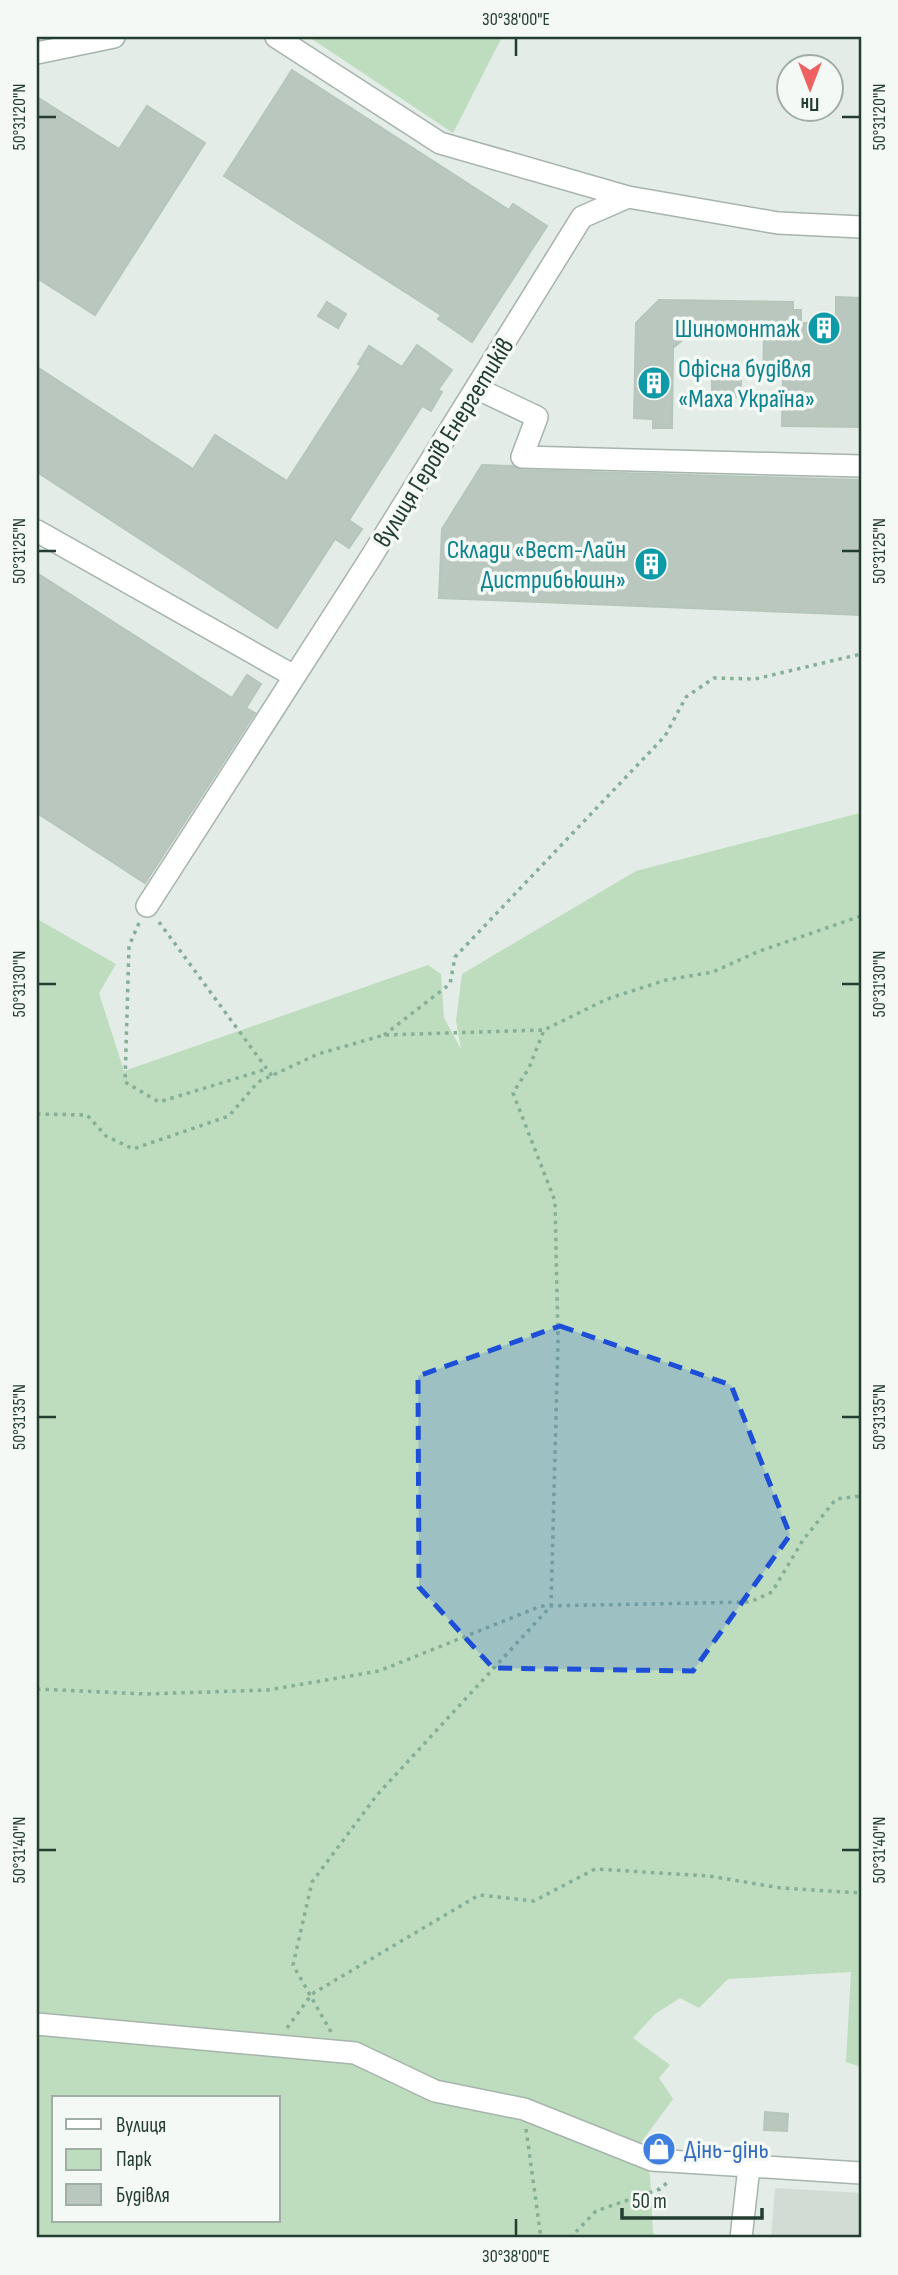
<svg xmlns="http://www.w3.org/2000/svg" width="898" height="2275" viewBox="0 0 898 2275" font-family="'Sofia Sans Condensed',sans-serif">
  <rect width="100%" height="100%" fill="#e3ece6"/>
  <!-- built -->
  <path fill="#d1dcd5" d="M775,2188L861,2193V2238H771Z"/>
  <!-- green -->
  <path fill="#bdddbe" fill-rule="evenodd" d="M309,37H502L453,133Z
    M860,813L861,2067L846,2062L851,1972L728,1979L699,2008L680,1998L655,2014L633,2038L670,2065L659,2078L673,2099L640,2144L650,2176L653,2233L657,2238H37V919L116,964L99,993L124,1071L428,965L441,974L444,1018L461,1049L456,1021L462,974L636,871ZM54,2098H278V2221H54Z"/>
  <!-- building -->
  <path fill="#b9c7be" stroke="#b6c6bb" stroke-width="2" d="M292,70L509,210L513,204L547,226L472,342L438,319L441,315L224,176Z
    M37,97L119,149L147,106L205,143L95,315L37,278Z
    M836,297L861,298V427L782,426L783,375L763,374L764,338L686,337L673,348L672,428H653V419L634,418L636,323L659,300L793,302V310H801V323H836Z
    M327,302L346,314L338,328L318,316Z
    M417,345L452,370L438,390L442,392L431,411L422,406L349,520L362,529L349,548L335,539L277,628L37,472V367L193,469L215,435L287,481L361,366L358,364L369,346L402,367Z
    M712,373L741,374V397H712Z
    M482,465L513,466L522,470L861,480V615L439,598L442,529Z
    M37,573L232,698L247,675L261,684L246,708L255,713L145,883L37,813Z
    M765,2112L788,2114L787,2131L764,2130Z"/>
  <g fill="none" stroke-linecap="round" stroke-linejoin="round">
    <defs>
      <path id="minor" d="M276,37L440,143L628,197
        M37,53L114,37
        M476,388L537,417L522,457L861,466
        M37,531L294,676
        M147,906L368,562L582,217L628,197L778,223L861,227
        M37,2024L355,2053L435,2091L524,2109L652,2160L861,2173
        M741,2238L749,2167"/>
    </defs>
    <!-- minor casing -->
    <use href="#minor" stroke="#a6b4ac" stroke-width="24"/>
    <!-- path -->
    <path stroke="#85af97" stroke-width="3.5" stroke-dasharray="3.5 5" stroke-linecap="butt" d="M159,922L272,1076
      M139,923L129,946L125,1082L159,1102L267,1069
      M384,1035L450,984L455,957L665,736L686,697L714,678L755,679L861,654
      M37,1114L87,1115L106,1136L133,1149L229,1116L258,1082L318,1054L384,1035L544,1030
      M37,1689L146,1694L268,1690L379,1671L541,1606L750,1602L772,1592L803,1540L836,1499L861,1496
      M287,2028L312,1994L479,1895L534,1901L595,1869L709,1876L781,1888L861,1893
      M331,2032L293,1965L312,1882L377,1795L551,1606L558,1341L555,1201L513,1093L529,1068L544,1030L607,999L666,980L713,972L757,952L861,916
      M526,2129L541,2238
      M570,2238L596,2211L660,2189L669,2181"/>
    <!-- minor -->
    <use href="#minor" stroke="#fff" stroke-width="21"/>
  </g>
  <!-- marked area -->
  <path fill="#1d4ed8" fill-opacity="0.2" stroke="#1d4ed8" stroke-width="5" stroke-dasharray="14 9" stroke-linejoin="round" d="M560,1326L731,1385L790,1535L693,1671L493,1668L419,1587L418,1376Z"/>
  <!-- ticks -->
  <path fill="none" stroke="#233d30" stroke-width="2.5" d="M516,38V56M38,117H56M842,117H860M38,551H56M842,551H860M38,984H56M842,984H860M38,1417H56M842,1417H860M38,1850H56M842,1850H860M516,2219V2236"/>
  <!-- icons -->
  <defs>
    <symbol id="building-disc" viewBox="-11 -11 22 22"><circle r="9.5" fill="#0f9aa8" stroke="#f4f9f5"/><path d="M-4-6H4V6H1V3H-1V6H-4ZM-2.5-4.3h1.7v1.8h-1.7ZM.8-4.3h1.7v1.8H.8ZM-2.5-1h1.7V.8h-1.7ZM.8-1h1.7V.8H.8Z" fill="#fff"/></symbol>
    <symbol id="shop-disc" viewBox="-11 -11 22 22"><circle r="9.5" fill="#3f7fe0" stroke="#f4f9f5"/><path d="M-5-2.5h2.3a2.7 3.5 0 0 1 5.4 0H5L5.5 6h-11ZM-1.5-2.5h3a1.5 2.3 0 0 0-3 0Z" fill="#fff"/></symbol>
  </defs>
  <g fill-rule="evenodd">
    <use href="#building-disc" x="805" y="309" width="38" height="38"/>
    <use href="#building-disc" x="635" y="364" width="38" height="38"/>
    <use href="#building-disc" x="632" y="545" width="38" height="38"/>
    <use href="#shop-disc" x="640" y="2130" width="38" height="38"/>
  </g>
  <g text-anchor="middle" stroke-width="7" stroke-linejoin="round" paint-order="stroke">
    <!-- culture labels -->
    <g font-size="26" fill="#0d838f" stroke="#f4f9f5" text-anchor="end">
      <text x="800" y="337">Шиномонтаж</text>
      <text x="678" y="377" text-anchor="start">Офісна будівля<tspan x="678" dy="30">«Маха Україна»</tspan></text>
      <text x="626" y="558">Склади «Вест-Лайн<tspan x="626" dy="30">Дистрибьюшн»</tspan></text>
    </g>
    <!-- street labels -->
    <g font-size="26" fill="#233d30" stroke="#f4f9f5">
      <text transform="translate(443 442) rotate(-58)" y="9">вулиця Героїв Енергетиків</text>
    </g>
    <!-- shop labels -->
    <g font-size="26" fill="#366cbe" stroke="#f4f9f5" text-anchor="start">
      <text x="684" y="2158">Дінь-дінь</text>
    </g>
  </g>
  <!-- border -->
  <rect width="898" height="2275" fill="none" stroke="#f4f9f5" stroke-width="77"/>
  <!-- legend -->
  <rect x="52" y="2096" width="228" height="126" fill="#f4f9f5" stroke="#a0aea6" stroke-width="2"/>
  <rect x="66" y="2119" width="35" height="10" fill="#ffffff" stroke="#a0aea6" stroke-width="2"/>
  <text x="116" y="2132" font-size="21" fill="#233d30">Вулиця</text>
  <rect x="66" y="2149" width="35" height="21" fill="#bdddbe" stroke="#a0aea6" stroke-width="2"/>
  <text x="116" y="2166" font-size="21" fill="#233d30">Парк</text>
  <rect x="66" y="2184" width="35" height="21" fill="#b9c7be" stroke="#a0aea6" stroke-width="2"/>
  <text x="116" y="2202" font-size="21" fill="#233d30">Будівля</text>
  <!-- north arrow -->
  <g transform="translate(810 88) rotate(180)"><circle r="33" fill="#f4f9f5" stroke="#a0aea6" stroke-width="2"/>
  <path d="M0-5L12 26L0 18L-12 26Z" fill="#ed6161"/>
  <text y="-10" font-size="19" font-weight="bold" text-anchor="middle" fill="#233d30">Пн</text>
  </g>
  <!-- scale -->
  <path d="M622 2208v10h140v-10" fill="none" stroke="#233d30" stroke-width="3.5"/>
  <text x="632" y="2208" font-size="21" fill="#233d30" stroke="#f4f9f5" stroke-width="5" paint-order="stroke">50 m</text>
  <rect x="38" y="38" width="822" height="2198" fill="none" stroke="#233d30" stroke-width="2.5"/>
  <g font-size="18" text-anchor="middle" fill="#233d30">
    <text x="516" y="25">30°38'00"E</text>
    <text transform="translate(879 117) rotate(-90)" y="6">50°31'20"N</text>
    <text transform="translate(19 117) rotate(-90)" y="6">50°31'20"N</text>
    <text transform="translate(879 551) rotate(-90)" y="6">50°31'25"N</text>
    <text transform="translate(19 551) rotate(-90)" y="6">50°31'25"N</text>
    <text transform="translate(879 984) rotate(-90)" y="6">50°31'30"N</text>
    <text transform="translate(19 984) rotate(-90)" y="6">50°31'30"N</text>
    <text transform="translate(879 1417) rotate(-90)" y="6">50°31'35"N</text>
    <text transform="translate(19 1417) rotate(-90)" y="6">50°31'35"N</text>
    <text transform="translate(19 1850) rotate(-90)" y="6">50°31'40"N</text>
    <text transform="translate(879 1850) rotate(-90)" y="6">50°31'40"N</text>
    <text x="516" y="2262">30°38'00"E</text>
  </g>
</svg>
